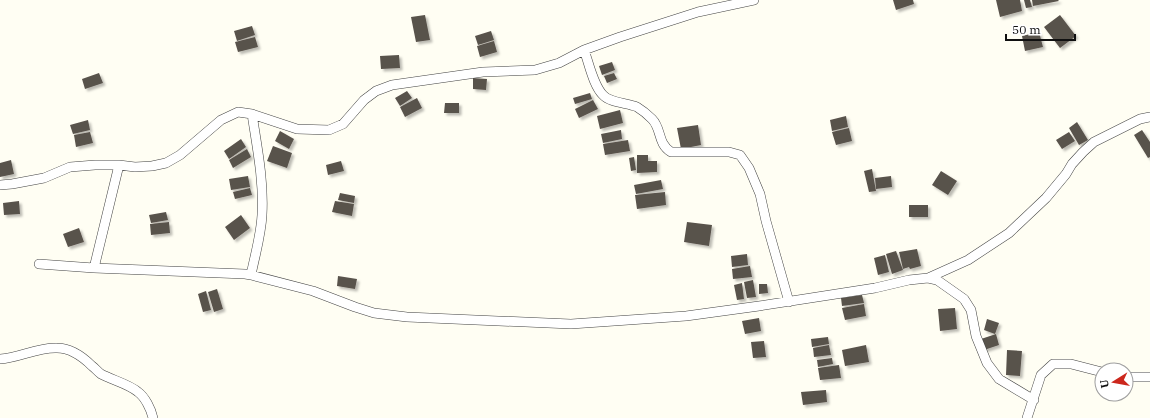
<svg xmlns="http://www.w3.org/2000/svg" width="1150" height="418" viewBox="0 0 1150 418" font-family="'IBM Plex Serif',serif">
  <defs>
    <filter id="shadow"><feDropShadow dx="2.5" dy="2.5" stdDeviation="1" flood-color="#0004"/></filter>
  </defs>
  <rect width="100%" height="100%" fill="#fffef3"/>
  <!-- building -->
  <path fill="#59524b" filter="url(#shadow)" d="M893,0H913L914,4L896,10Z
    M996,0H1020L1022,11L1000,17Z
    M1024,0H1030L1032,7L1026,8Z
    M1032,0H1058L1059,1L1033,6Z
    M425,15L430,40L416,42L411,17Z
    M1060,15L1076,36L1060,48L1044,27Z
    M252,26L255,35L237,41L234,31Z
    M491,31L494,40L478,45L475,36Z
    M1039,32L1043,47L1025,51L1022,36Z
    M255,37L258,47L238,52L235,42Z
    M494,41L497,52L480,57L477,46Z
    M399,55L400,68L381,69L380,56Z
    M612,62L615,70L602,75L599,66Z
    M99,73L103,83L85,89L82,79Z
    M614,73L617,79L607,83L604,76Z
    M473,78L487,79L486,90L473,89Z
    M407,91L412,98L400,106L395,98Z
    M590,93L592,99L575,104L573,98Z
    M417,98L422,108L405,117L400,107Z
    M593,100L598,109L579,118L575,109Z
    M445,103H459V113H444Z
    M620,110L623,123L600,129L597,116Z
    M846,116L848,127L832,131L830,120Z
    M88,120L90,130L73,134L70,125Z
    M1077,122L1088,140L1079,145L1069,128Z
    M698,125L701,145L681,149L677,128Z
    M849,128L852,141L836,145L832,132Z
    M621,130L622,139L603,143L601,134Z
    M1142,130L1150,142V157L1148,158L1134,135Z
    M280,131L294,139L289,149L275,141Z
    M90,132L93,143L76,147L74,135Z
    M1069,132L1075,141L1062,149L1056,140Z
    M241,139L246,147L229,159L224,151Z
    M628,140L630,151L605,155L603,144Z
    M273,146L292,153L287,168L267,161Z
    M247,149L251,157L233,168L229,160Z
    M637,155H648V161H657V172L637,173Z
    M634,157L636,170L631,171L629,158Z
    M11,160L14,174L0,177V163Z
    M341,161L344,171L328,175L326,165Z
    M872,169L876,191L869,192L864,171Z
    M941,171L957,181L948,195L932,185Z
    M248,176L250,187L231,190L229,179Z
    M891,176L892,187L876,189L875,178Z
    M661,180L663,189L636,194L634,185Z
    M250,188L252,195L235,199L233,192Z
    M665,192L666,205L637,209L635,195Z
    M340,193L355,196L354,203L338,200Z
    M19,201L20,214L4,215L3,203Z
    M335,201L354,204L352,216L332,212Z
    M909,205H928V217H909Z
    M166,212L168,220L151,223L149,215Z
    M241,215L250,228L234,240L225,227Z
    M169,222L170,233L151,235L150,224Z
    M687,222L712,225L709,246L684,242Z
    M79,228L84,242L68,247L63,234Z
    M917,249L921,266L910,269L909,267L903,269L899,252Z
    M896,251L903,270L892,274L886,254Z
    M747,254L748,265L732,267L731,256Z
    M885,255L889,272L878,275L874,258Z
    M750,266L752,277L733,279L732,269Z
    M338,276L357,279L355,289L337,286Z
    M753,280L756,297L747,298L744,282Z
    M742,283L744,299L737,300L734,285Z
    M759,284H767L768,293L759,294Z
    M217,289L223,309L214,312L208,292Z
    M206,291L211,310L203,312L198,294Z
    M862,295L864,303L842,306L841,298Z
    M864,304L866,316L845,320L842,308Z
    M955,308L957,329L940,331L938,309Z
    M759,318L761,331L745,334L742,321Z
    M987,319L999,323L995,334L984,330Z
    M996,334L999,345L984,350L981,339Z
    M828,337L829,344L812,347L811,339Z
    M764,341L766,357L753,358L751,342Z
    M829,345L831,355L814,357L813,348Z
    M866,345L869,362L845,366L842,350Z
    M1007,350L1022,351L1020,376L1006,375Z
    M832,358L833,364L818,367L817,360Z
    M839,365L841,378L820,380L818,368Z
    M826,390L827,402L803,405L801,392Z"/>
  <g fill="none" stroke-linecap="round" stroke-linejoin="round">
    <defs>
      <path id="minor" d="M584,50C589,63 593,85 603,95C610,103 628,103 637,107C642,110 648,115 652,119C662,129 657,143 671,152H729L740,155L749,168L760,194L766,221L789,302
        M0,185L12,184L44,178L70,167L95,165H119L135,167L152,166L166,163L180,155L221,120L238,112L252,114L297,129L329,130L343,124L364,100L376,91L392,85L483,72L535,70L559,63L584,50L620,37L698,12L754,0
        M39,264L94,268L245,274L251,275C255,255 261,235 262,215C264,181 257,147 252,114
        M94,268L119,165
        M251,275L313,291L355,307L374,313L407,317L571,324L686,316L759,306L875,288L909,280L928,278L937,280L964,299L971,310L976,336L987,363L999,379L1034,400
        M928,278L968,260L1009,233L1046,198L1066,174L1072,164L1083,152L1094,142L1140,119L1150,117
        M0,359C19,358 38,347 57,348C71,348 83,357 92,366C95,368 98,372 101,374C112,380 129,384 138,392C145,397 151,409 153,418
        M1126,377H1150
        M1027,418L1041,375L1053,364H1071L1102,372"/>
    </defs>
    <!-- minor casing -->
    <use href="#minor" stroke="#434343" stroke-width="10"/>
    <!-- minor -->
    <use href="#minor" stroke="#fff" stroke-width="9"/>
  </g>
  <!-- north arrow -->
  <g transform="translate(1114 382) rotate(259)"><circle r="19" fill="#ffffff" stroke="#9f9f9f"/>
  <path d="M0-3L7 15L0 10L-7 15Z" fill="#cc271c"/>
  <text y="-6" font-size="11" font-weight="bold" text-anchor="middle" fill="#101010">U</text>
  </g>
  <!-- scale -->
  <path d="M1006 34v6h69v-6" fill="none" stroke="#101010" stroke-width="2"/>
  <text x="1012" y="34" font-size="12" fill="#101010" stroke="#ffffff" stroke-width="3" paint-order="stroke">50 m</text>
</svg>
